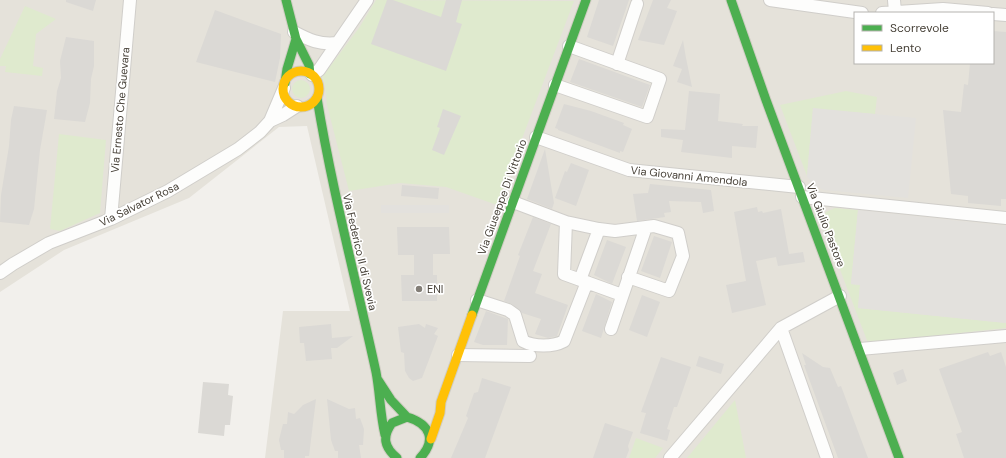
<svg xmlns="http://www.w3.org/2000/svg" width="1006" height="458" viewBox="0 0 1006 458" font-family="'DM Sans',sans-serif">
  <rect width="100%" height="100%" fill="#f2f0ec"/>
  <!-- residential -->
  <path fill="#e5e2da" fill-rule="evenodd" d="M0,0H1006V458H265L283,311H350L307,126L279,127L189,198L64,250L0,292ZM855,13H993V63H855Z"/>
  <!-- green -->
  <path fill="#dfeace" d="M376,0L574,1L497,205L446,187L400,183L349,191L327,105L325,86L322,77L359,28Z
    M25,6L56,19L36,34L33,66L43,68L42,76L5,72L6,66H0V59Z
    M292 89a9 9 0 1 1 18 0a9 9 0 1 1-18 0Z
    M846,91L877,97L875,114L813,109L807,176L780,105Z
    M59,134L106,140L100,213L60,231L50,229Z
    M835,208L858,210L851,284L860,285L858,308L1006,323V328L868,343L823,225V218L826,212Z
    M735,400L746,458H687Z
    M636,438L663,448L655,458H629Z"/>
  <!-- parking -->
  <path fill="#e3e1dd" d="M813,108L916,118L908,198L824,190L813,185L807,176Z
    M381,205H449V213H381Z
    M858,210L1006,226V323L858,308L860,285L851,284Z"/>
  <!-- building -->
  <path fill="#dbd9d5" d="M66,0H96L93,11L66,2Z
    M387,0H393L441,17L446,0H462L456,22L462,24L446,71L371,44Z
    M599,0H629L613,46L587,37Z
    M653,0H671L667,8L677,11L664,45L638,40Z
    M215,10L281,34L280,58L275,82L196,62Z
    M993,31L1006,32V199H1001V206L968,203V196L951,194L943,110L961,112L964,84L968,85L970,63H993Z
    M66,37L94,41V66L91,79L90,103L85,122L54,119L57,91L61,78L60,61Z
    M683,40L686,58L692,87L677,82L682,69L673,66Z
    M579,59L650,85L642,107L570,82Z
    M689,91L720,94L718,121L743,124L742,126H758L756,148L732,146V158L681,152L683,140L661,137V129L685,130Z
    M564,104L591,111L624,123L623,125L632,129L623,152L620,151V153L558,130V129L555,128Z
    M14,106L47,110L40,150L34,209L29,225L0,222L1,195L9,146L11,120Z
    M443,109L461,116L444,155L432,150L440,128L437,127Z
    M545,149L554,203L552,209L527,199Z
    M571,163L589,170L576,206L555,198L565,171L567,172Z
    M650,184L711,190L714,211L703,213L701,202L669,201L671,212L664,213L665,217L637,221L633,194L648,193Z
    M402,185L439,188L438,199L401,196Z
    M757,207L758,212L762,211L763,213L781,209L789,254L803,252L805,262L778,266L776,257L756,261L766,305L732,313L726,285L746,281L734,212Z
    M533,217L551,224L533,271L542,274L535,293L568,305L557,336L548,338L535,334L541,319L522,313L512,304L504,301L520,256L518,255Z
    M397,227H449L450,254H433V275H437V301H402L401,275H414V255H398Z
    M654,236L672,242L660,278L641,271Z
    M607,240L626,247L612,284L594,275Z
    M596,294L612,302L601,338L582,331Z
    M642,295L660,302L647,337L629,330Z
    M486,311L508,319L507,345H483L474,342Z
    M331,324L332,338L353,336L337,348H331L332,359L306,361L304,343H300L299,327Z
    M419,324L425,328L426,324L438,328L434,334L438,336L422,378L413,381L409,378L405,371L404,353L401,352L398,327Z
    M988,352L990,356L1001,352L1006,367V458H964L956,434L962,432L939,369Z
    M802,353L823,367L830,368L838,387L841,386L868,458H838L804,365H806Z
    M699,356L724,364L721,374L696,366Z
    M661,357L691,367L677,407H674L667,429L670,430L667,441L640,433L646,413L641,412Z
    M903,369L907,381L897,385L893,373Z
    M482,378L511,387L485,458H451L468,418L466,416L474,393L478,392Z
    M203,382L229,384L228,395L233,396L230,425H225L224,436L198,433Z
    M316,399L309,456H305V458H284V450H281L279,440L283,424H287L288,412L294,414L303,405Z
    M327,399L349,409L355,408L356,419L360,418L364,429L363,445H359L361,458H338V451H335L331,440Z
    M605,423L633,432L628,446L629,450L626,458H593Z"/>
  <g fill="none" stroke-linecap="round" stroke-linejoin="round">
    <defs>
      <path id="street" d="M770,0L862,13
        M894,0L895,12
        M882,13L943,9L988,13
        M993,14L1006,15
        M294,32C309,40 320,45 337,43
        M617,64L637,4
        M312,75L319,70L367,0
        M555,85L647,117L660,79L569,46
        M270,121L283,115L297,106
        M536,137L629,170L799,187
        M802,197L1006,218
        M513,202L566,222L599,229L615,231L654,226L678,233L683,256L669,291L628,277
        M111,219L130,0
        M566,222L564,274L622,295
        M0,273L13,264L49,243L111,219L168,191L238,149L260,132L270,121L284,88
        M580,280L599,229
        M477,300L508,310L515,315L523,341C534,347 553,347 564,341L587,282
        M781,328L827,458
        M611,329L646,227
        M860,349L1006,336
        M458,355L530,356
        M670,458L781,328L840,296"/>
      <path id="fast" d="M286,0L296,39L309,65L310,74
        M731,0L766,100L899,458
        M285,83L287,69L296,39
        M317,98C332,190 356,280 376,372C380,393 380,414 385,435
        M472,315L586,0
        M378,380L391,400L407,417
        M397,458C384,447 382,437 392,423L407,417C430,424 437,440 420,458"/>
      <path id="slow" d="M283 89a18 18 0 1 1 36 0a18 18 0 1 1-36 0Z
        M431,439L440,413L441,402L472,315"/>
    </defs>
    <!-- street casing -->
    <use href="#street" stroke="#d0ceca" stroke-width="14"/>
    <!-- fast casing -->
    <use href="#fast" stroke="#d0cdc3" stroke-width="11"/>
    <!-- slow casing -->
    <use href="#slow" stroke="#d0cdc3" stroke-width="11"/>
    <!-- street -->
    <use href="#street" stroke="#fdfdfc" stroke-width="12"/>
    <!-- fast -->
    <use href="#fast" stroke="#4caf50" stroke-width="9"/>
    <!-- slow -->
    <use href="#slow" stroke="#ffc107" stroke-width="9"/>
  </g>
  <!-- markers -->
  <circle fill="#837e77" stroke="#fff" stroke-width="1.5" cx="419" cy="289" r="4"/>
  <g text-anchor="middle" stroke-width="3.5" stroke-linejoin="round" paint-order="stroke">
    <!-- street labels -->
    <g font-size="11" fill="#474138" stroke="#fff">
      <text transform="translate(120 110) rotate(-85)" y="4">Via Ernesto Che Guevara</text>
      <text transform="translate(689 176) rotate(6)" y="4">Via Giovanni Amendola</text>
      <text transform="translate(502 197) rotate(-70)" y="4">Via Giuseppe Di Vittorio</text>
      <text transform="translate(139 204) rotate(-26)" y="4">Via Salvator Rosa</text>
      <text transform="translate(826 225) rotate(69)" y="4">Via Giulio Pastore</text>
      <text transform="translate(360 252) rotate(77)" y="4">Via Federico II di Svevia</text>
    </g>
    <!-- poi labels -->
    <g font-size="11" fill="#474138" stroke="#fff" text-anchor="start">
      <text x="427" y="293">ENI</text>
    </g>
  </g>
  <!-- legend -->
  <rect x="854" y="12" width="140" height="52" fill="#ffffff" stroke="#b5b3af"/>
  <rect x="862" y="25" width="20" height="6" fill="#4caf50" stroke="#b5b3af"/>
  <text x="890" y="32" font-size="12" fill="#474138">Scorrevole</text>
  <rect x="862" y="45" width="20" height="6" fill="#ffc107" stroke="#b5b3af"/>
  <text x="890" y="52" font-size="12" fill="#474138">Lento</text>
</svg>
